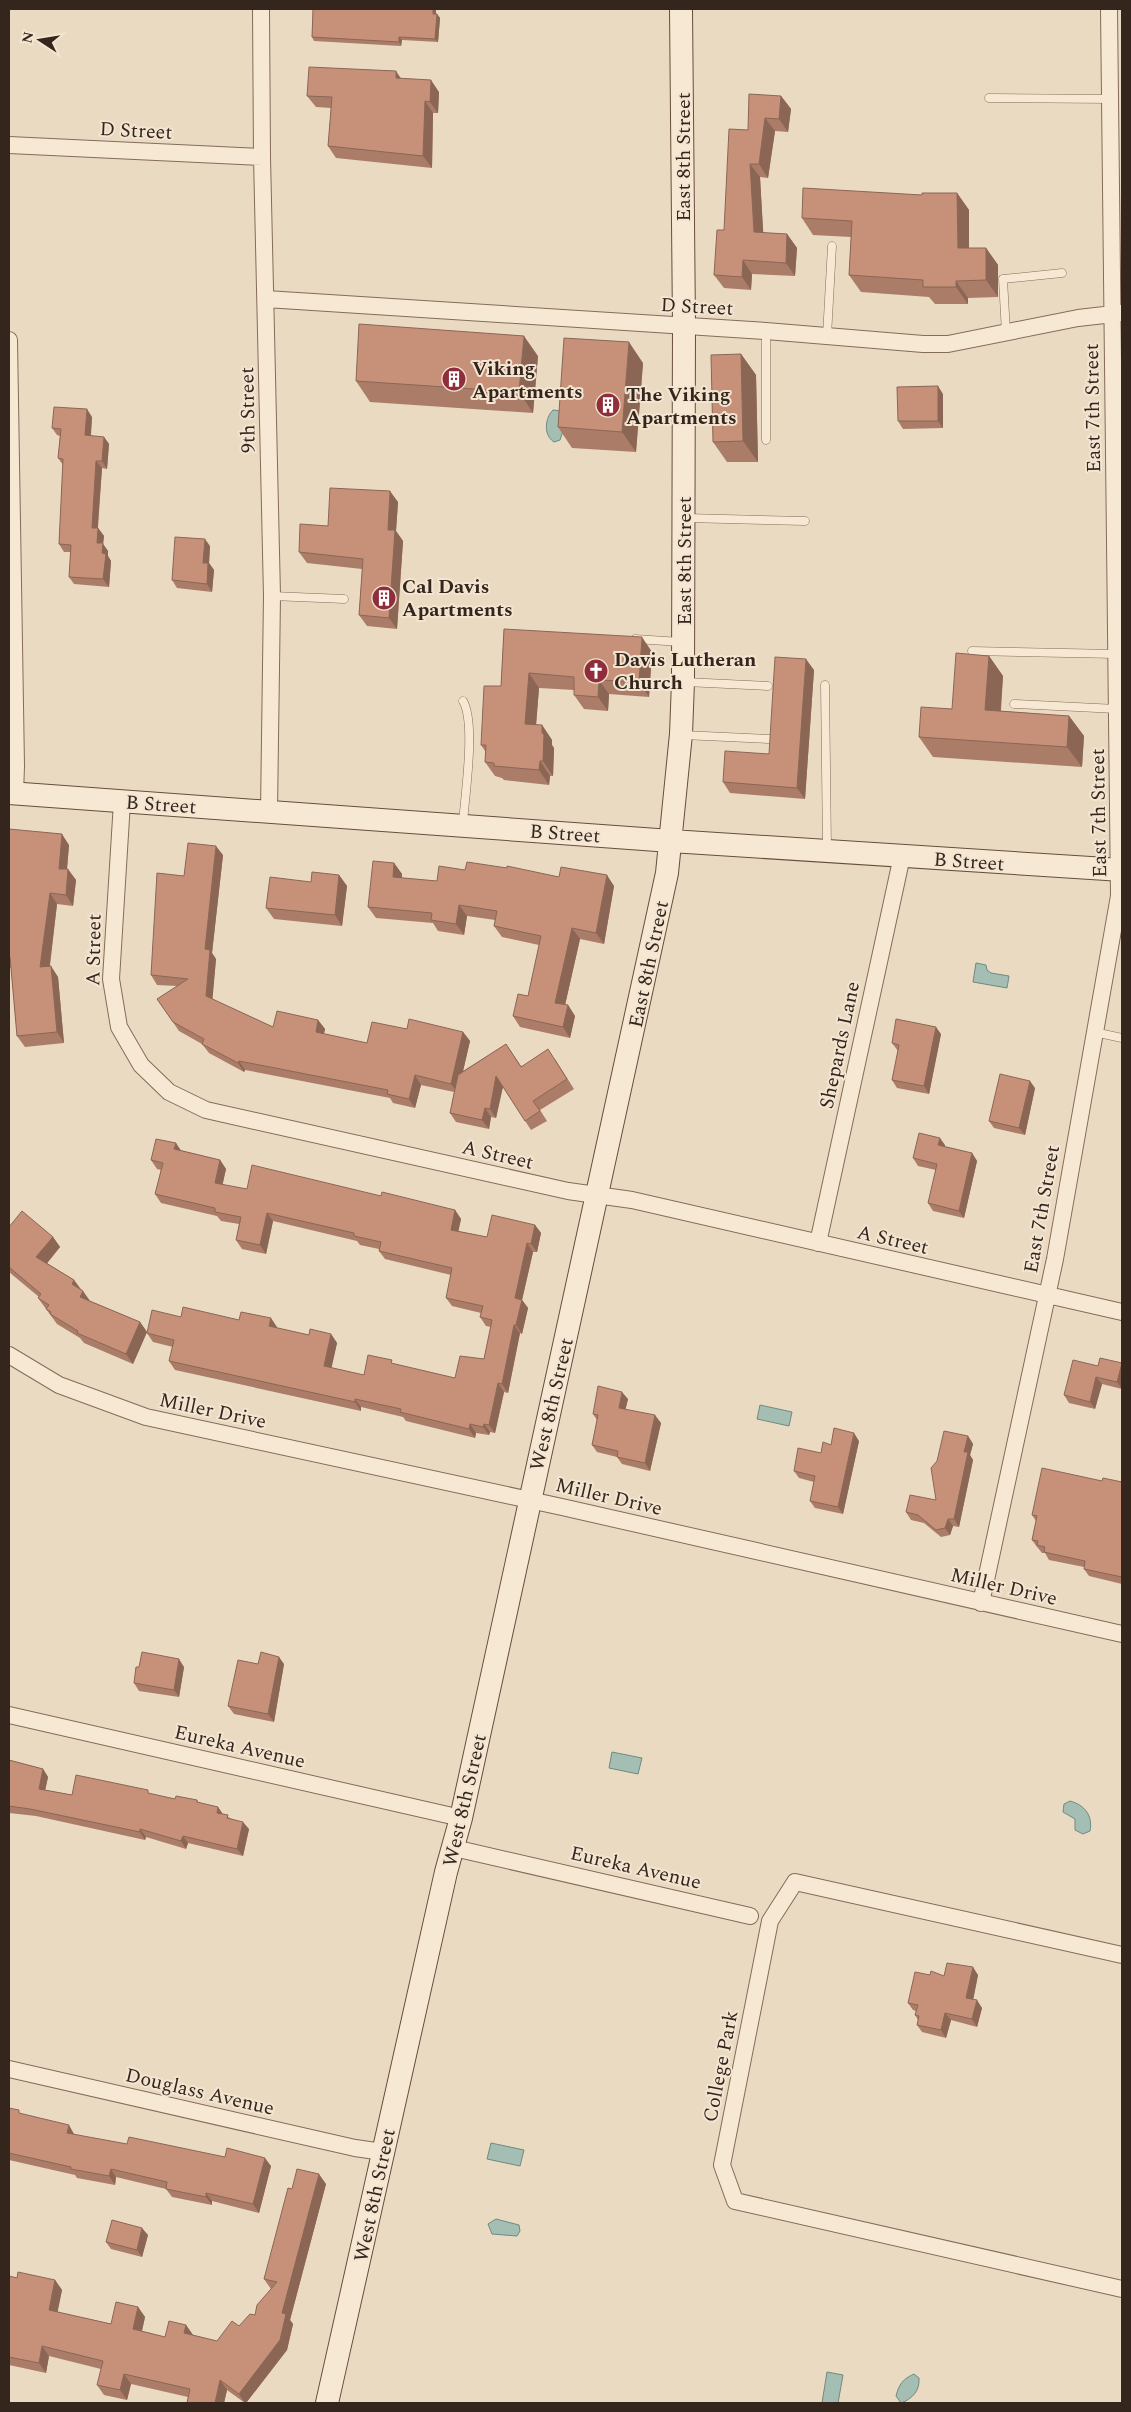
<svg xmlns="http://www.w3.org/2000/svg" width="1131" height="2412" viewBox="0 0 1131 2412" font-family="Spectral,serif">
  <rect width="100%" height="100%" fill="#ebdac2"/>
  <!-- water -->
  <path fill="#a4beb3" stroke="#6c8b80" d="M553,410L561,411L563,431L560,440L554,442C543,435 545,418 553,410Z
    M976,963L986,965L987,970L991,973L1009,976L1007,988L973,982Z
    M760,1405L792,1412L789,1426L757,1419Z
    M612,1752L642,1758L638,1774L609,1768Z
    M1070,1801C1085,1805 1093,1816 1090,1831L1083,1834L1075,1830V1819L1063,1812L1064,1804Z
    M491,2143L524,2150L520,2166L487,2159Z
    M496,2219L519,2225L520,2231L517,2236L492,2234L488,2224Z
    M827,2372L843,2375L838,2403H822Z
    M914,2374L919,2378C920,2391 912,2399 901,2403L896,2396C899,2384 903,2379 914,2374Z"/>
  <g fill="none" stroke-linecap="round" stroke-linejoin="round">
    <defs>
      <path id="lane" d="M989,98L1111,99
        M1006,333L1003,279L1062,273
        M827,336L832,246
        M766,440V331
        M686,518L805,521
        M272,596L344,599
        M635,639L681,642
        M972,651L1116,654
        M685,682L768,686
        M825,685L827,848
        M1014,704L1117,709
        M683,735L769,739
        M463,823C465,795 476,723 463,701
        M1094,1032L1122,1038"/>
      <path id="street" d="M261,9L262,157L272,596L269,811
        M9,145L262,157
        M266,299L766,331L923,344H948L1078,318L1122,313
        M9,340L16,766L15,794
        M122,802L111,979L119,1027L141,1065L169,1092L206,1110L568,1191L632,1200L1122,1312
        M818,1243L902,856
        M9,1355L59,1385L146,1417L562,1507L1122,1634
        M981,1603L1055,1259L1119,896L1109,9
        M9,1715L461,1818
        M454,1848L750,1916
        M1122,1955L795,1882L770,1921L722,2165L735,2201L1122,2289
        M9,2069L355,2148L383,2152"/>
      <path id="secondary" d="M9,793L671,841L1122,870
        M327,2403L446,1872L461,1818L667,873L681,734L683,682L684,326L681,9"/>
    </defs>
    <!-- lane casing -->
    <use href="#lane" stroke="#846b5a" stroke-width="9"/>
    <!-- street casing -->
    <use href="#street" stroke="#846b5a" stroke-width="18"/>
    <!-- secondary casing -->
    <use href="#secondary" stroke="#664d3d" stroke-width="24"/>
    <!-- lane -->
    <use href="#lane" stroke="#f7e8d4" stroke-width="8"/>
    <!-- street -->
    <use href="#street" stroke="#f7e8d4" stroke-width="16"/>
    <!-- secondary -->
    <use href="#secondary" stroke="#f7e8d4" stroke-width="22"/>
  </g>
  <!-- wall -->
  <path fill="#ab7d68" d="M313,9H436V14H437L440,18L438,42L402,40L401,46L314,41L312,37Z
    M401,78L439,92L438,113H433L432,168L336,158L328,146L331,108L316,107L307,96Z
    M781,96L791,109L788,132L775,131L768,178L760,177L763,233L787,234L797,248L795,276L752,274L751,290L724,288L714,275L724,230L748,130Z
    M957,193L969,210V248H986L998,265V297L968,298V304H935L929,297L861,292L849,275L851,237L813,235L802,218L922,195Z
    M741,354L756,375L758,462H727L713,442Z
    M538,356L533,413L370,402L356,381Z
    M643,363L636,452L572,448L558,427Z
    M943,394V428L903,429L898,421Z
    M92,417L91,436L104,437L109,444L107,469L102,468L98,528L104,536L103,544L108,551V556L111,561L109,587L74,584L69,577L71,552H64L59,544L63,465L58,458L60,436L57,435L52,428Z
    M398,502L396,531L403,541L397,629L367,626L359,615L362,569L307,563L299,552L328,526Z
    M210,546L209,563L214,570L212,592L177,588L172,580Z
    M504,629L652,652L649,697L609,694L608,711L584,709L574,695V690L539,688L536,725H542L552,740V745L554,748L553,776H550L549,785L504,780L502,778L495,776L485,762V751L481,745L501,686Z
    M989,656L1003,676L1001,711L1069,716L1084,736L1082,767L933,757L919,737L952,709Z
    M814,670L805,799L730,793L723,782L769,754Z
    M9,829L69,845L67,869L76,880L73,906L57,904L50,966L58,977L64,1043L25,1047L17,1036L11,968L9,967Z
    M223,855L212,953L216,959L212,999L273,1027L318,1020L325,1029L324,1034L367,1043L407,1029L463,1032L470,1041L463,1071L506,1044L521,1066L555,1059L574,1089L540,1110L547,1121L531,1130L503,1087L496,1118L491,1117L489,1129L456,1122L450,1113L454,1092L421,1085L415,1108L393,1103L390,1098L245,1070L244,1072L209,1053L202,1044L179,1031L157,999L177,986L157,985L151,975L184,876Z
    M394,863L402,874V878L437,881L465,870L559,877L614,886L604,944L580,939L565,1005H568L575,1016L570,1038L520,1027L513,1016L528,996L539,945L502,937L494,926L495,920L467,916L464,935L438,931L433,923L376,918L368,907Z
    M339,875L347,886L342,926L274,919L266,908L311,882Z
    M941,1034L929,1094L897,1088L892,1080L898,1051L892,1043Z
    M1035,1088L1025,1135L994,1128L989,1121Z
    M945,1145V1147L972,1153L977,1161L964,1218L933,1211L928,1203L936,1170L918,1166L913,1158Z
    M180,1150L220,1160L226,1169L222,1185L247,1189L381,1196L455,1210L461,1219L458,1231L487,1237L535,1225L541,1233L537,1252H533L522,1300L528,1308L522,1334L520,1333L508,1393L504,1392L495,1433L490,1432L489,1435L476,1433L475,1438L406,1421L403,1417L361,1407V1411L175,1370L169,1361L173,1347L153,1342L147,1333L181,1317L239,1320L277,1327V1328L309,1335L331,1334L337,1343L331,1368L364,1375L394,1364L455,1378L484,1359L491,1327L486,1326L480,1317L481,1313L452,1306L446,1298L451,1275L385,1259L379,1251V1249L360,1245L357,1241L273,1221L266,1254L242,1249L236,1240L239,1224L221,1221L217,1216L161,1203L155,1194L161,1170L157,1169L151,1160Z
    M9,1227L53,1237L60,1247L47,1263L74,1280L90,1301L140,1322L147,1332L133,1364L84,1343L80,1338L57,1324L38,1298L39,1297L9,1272Z
    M1122,1363V1389L1102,1384L1095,1409L1069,1403L1064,1395L1098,1366Z
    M628,1399L625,1410L661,1423L650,1471L622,1464L617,1457L597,1452L592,1445L597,1420L593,1414Z
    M968,1436L973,1444L970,1455L973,1460L959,1527L953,1526L950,1535L941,1537L924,1523L911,1520L906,1512L936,1500Z
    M859,1441L843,1514L815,1508L810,1501L814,1482L799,1478L794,1471L821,1453L831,1445Z
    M1102,1481L1122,1482V1584L1089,1576L1084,1569V1567L1049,1560L1045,1553H1042L1038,1548L1037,1547L1032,1540L1036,1521L1032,1515Z
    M258,1664H284L274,1722L234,1714L228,1706Z
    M139,1667H184L179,1697L139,1691L134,1683Z
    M9,1760L43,1769L48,1777L45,1790L72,1795L151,1794L175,1799L197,1800L199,1803L218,1807L223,1814L249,1829L243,1856L188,1843L186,1849L146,1837L145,1840L36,1816L9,1813Z
    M930,1975L944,1976L978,1975L973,1999L982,2008L977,2027L951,2020L946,2038L922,2032L917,2025L918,2020L915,2015L916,2011L913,2010L908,2003Z
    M9,2108L22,2114L74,2134V2135L127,2144L225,2157L271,2166L259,2213L212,2201V2205L172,2197L166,2189L116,2177L115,2185L77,2178L75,2175L9,2160Z
    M326,2184L290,2320L293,2324L287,2350L246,2403H245L227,2390L224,2403H187L188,2397L131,2384L127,2400L104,2395L97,2385L101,2369L49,2356L46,2373L9,2365V2276L17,2278L55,2280L62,2290L57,2312L111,2324L138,2307L145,2317L142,2331L165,2337L186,2325L193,2335L217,2341L255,2315L271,2289L264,2279L292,2189Z
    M148,2235L142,2257L111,2249L106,2242Z"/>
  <!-- shaded-wall -->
  <path fill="#8b6655" d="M433,9H436V18L433,14Z
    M437,14L440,18L438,42L435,39Z
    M399,37L402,40L401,46L399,42Z
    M396,71L404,83L396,78Z
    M431,80L439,92L438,113L430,102Z
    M781,96L791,109L788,132L779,119Z
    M425,101L433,113L432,168L423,156Z
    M765,118L775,131L768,178L759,164Z
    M750,164L760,177L764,245L754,232Z
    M957,193L969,210V265L958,248Z
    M787,234L797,248L795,276L786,263Z
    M986,248L998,265V297L986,280Z
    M743,260L752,274L751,290L742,277Z
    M956,281L968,298V304L956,287Z
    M524,336L538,356L533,413L519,392Z
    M629,342L643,363L636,452L622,432Z
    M741,354L756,375L758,462L743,441Z
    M938,386L943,394V428L938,421Z
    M87,409L92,417L90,443L85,435Z
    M104,437L109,444L107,469L102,461Z
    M96,461L102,468L97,535L92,528Z
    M390,491L398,502L396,531L403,541L397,629L389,618L388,530Z
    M98,528L104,536L103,544L108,551V556L111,561L109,587L103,579L102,553L97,543Z
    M205,539L210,546L209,563L214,570L212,592L207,584L203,563Z
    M642,637L652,652L649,697L639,682Z
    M989,656L1003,676L999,730L985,710Z
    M806,659L814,670L805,799L797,788Z
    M529,673L539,688L535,738L525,724Z
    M599,680L609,694L608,711L598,697Z
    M1069,716L1084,736L1082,767L1067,747Z
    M542,725L552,740V745L554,748L553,776L543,761Z
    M540,761L550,776L549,785L539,770Z
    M62,834L69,845L66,880L59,869Z
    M216,846L223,855L212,953L216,959L212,1005L206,996L205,949Z
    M394,863L402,874L401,888L393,877Z
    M68,869L76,880L73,906L66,895Z
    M339,875L347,886L342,926L335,915Z
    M607,875L614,886L604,944L596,933Z
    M50,893L57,904L48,978L40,967Z
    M459,905L467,916L464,935L456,924Z
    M572,928L580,939L563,1014L555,1003Z
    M51,966L58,977L64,1043L57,1032Z
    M568,1005L575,1016L570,1038L563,1027Z
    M318,1020L325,1029L322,1041L316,1032Z
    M936,1027L941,1034L929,1094L924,1086Z
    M463,1032L470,1041L458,1093L451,1084Z
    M239,1061L245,1070L244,1072L238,1063Z
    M415,1075L421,1085L415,1108L409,1099Z
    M496,1076L503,1086L496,1118L490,1109Z
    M1030,1081L1035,1088L1025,1135L1019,1128Z
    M485,1108L491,1117L489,1129L482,1120Z
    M940,1138L945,1145L943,1153L938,1145Z
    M176,1143L182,1152L174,1149Z
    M972,1153L977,1161L964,1218L959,1211Z
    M220,1160L226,1169L221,1192L215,1183Z
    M455,1210L461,1219L457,1238L451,1230Z
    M267,1213L273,1221L266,1254L260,1245Z
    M535,1225L541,1233L537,1252L531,1244Z
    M53,1237L60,1247L44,1267L36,1257Z
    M527,1243L533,1252L522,1300L528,1308L522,1334L516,1325L515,1298Z
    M74,1280L81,1290L72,1284Z
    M83,1291L90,1301L80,1297Z
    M271,1318L277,1327L275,1335L269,1326Z
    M140,1322L147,1332L133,1364L126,1354Z
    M514,1325L520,1333L508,1393L502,1384Z
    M331,1334L337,1343L330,1375L324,1366Z
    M1122,1363V1389L1117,1382Z
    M1096,1377L1102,1384L1095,1409L1090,1402Z
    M498,1383L504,1392L495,1433L489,1425Z
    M622,1392L628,1399L624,1416L619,1408Z
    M355,1399L361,1407V1411L355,1402Z
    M655,1415L661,1423L650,1471L645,1463Z
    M470,1424L476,1433L475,1438L469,1429Z
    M484,1424L490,1432L489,1435L483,1427Z
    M854,1433L859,1441L843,1514L838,1507Z
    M968,1436L973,1444L970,1455L973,1460L959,1527L954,1519L964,1452Z
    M948,1519L953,1526L950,1535L945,1528Z
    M279,1657L284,1664L274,1722L268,1714Z
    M179,1659L184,1667L179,1697L174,1690Z
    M43,1769L48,1777L44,1796L39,1789Z
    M218,1807L223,1815L217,1813Z
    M243,1822L249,1829L243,1856L237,1849Z
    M140,1829L146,1837L145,1840L140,1832Z
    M183,1836L188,1843L186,1849L181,1841Z
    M973,1967L978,1975L972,2006L966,1998Z
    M977,2000L982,2008L977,2027L972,2019Z
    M945,2013L951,2020L946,2038L941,2030Z
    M69,2125L74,2134L72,2142L67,2133Z
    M265,2158L271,2166L259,2213L253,2204Z
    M111,2169L116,2177L115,2185L109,2176Z
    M319,2174L326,2184L290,2320L293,2324L287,2350L246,2403H245L239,2394L282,2313Z
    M206,2193L212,2201V2205L206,2197Z
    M142,2228L148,2235L142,2257L137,2250Z
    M55,2280L62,2290L56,2320L49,2310Z
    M138,2307L145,2317L140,2339L133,2329Z
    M186,2325L193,2335L191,2343L184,2333Z
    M42,2346L49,2356L46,2373L39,2363Z
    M124,2374L131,2384L127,2400L120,2390Z
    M220,2380L227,2390L224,2403H215Z"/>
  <!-- building -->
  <path fill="#c79179" stroke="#8b6655" d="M313,9H433V14H437L435,39L399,37V42L312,37Z
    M309,67L396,71V78L431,80L430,102L425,101L423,156L328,146L332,97L307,96Z
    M749,94L781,96L779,119L765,118L759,164H750L754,232L787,234L786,263L743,260L742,277L714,275L717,230H724L729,129L748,130Z
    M803,188L922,195V193H957L958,248H986V280L956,281V287H923V280L849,275L852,221L802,218Z
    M359,324L524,336L519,392L356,381Z
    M564,338L629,342L622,432L558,427Z
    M741,354L743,441L713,442L711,355Z
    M938,386V421H898L897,387Z
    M54,407L87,409L85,435L104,437L102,461H96L92,528H98L97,543H103L102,553L106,554L103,579L69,577L71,545L59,544L63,459L58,458L61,429L52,428Z
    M330,488L390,491L388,530H395L389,618L359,615L363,559L299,552L300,524L328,526Z
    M175,537L205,539L203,563H208L207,584L172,580Z
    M504,629L642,637L639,682L599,680L598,697L574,695V677L529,673L525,724L542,725V733L544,734L543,761H540L539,770L494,766V763L485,762L486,745H481L484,686H501Z
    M956,653L989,656L985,710L1069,716L1067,747L919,737L921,707L952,709Z
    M775,657L806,659L797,788L723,782L725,751L769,754Z
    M9,829L62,834L59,869H68L66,895L50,893L40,967L51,966L57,1032L17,1036L10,957H9Z
    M188,843L216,846L205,949L210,950L206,996L273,1027L277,1011L318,1020L316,1032L367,1043L372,1022L407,1029L409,1019L463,1032L451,1084L415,1075L409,1099L387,1094L388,1090L239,1061L238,1063L202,1044L204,1039L173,1022L157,999L188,979L151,975L157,873L184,876Z
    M373,861L394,863L393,877L437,881L439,866L465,870L467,862L507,868V866L559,877L561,867L607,875L596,933L572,928L555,1003L568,1005L563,1027L513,1016L518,994L528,996L541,936L494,926L497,911L459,905L456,924L431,920L432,913L368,907Z
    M312,872L339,875L335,915L266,908L270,877L311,882Z
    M896,1019L936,1027L924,1086L892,1080L899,1045L892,1043Z
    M506,1044L521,1067L548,1049L567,1079L533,1101L540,1111L525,1121L496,1076L490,1109L485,1108L482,1120L450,1113L458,1075Z
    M1000,1074L1030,1081L1019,1128L989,1121Z
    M919,1133L940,1138L938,1145L972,1153L959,1211L928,1203L937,1164L913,1158Z
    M156,1139L176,1143L174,1149L220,1160L215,1183L247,1189L252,1165L381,1196L382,1192L455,1210L451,1230L487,1237L492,1215L535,1225L531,1244L527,1243L515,1298L522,1300L516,1325H514L502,1384L498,1383L489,1425L484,1424L483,1427L470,1424L469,1429L400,1412L401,1409L355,1399V1402L169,1361L174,1340L147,1333L152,1310L181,1317L183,1307L239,1320L241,1312L271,1318L269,1326L309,1335L310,1329L331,1334L324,1366L364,1375L368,1355L392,1360L391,1363L455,1378L460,1356L484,1359L492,1320L480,1317L483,1306L446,1298L452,1268L379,1251L381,1242L354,1236V1233L267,1213L260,1245L236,1240L241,1217L215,1212V1208L155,1194L163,1163L151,1160Z
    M22,1211L53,1237L36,1257L74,1280L72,1284L83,1291L80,1297L140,1322L126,1354L77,1333L78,1331L50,1314L51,1312L46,1309L49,1305L38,1298L41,1294L9,1267V1227Z
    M1100,1358L1122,1363L1117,1382L1096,1377L1090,1402L1064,1395L1073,1360L1098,1366Z
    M598,1386L622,1392L619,1408L655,1415L645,1463L617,1457L618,1451L592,1445L598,1415L593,1414Z
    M834,1428L854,1433L838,1507L810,1501L815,1476L794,1471L798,1448L821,1453L823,1442L831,1445Z
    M944,1431L968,1436L964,1452H968L954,1519H948L945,1528L936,1530L918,1515L906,1512L910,1495L936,1500L931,1468L937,1461Z
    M1042,1468L1102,1481L1103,1478L1122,1482V1577L1084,1569L1085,1561L1044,1552L1045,1547L1037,1545L1038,1541L1032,1540L1037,1516L1032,1515Z
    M142,1652L179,1659L174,1690L134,1683L136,1667H139Z
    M261,1652L279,1657L268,1714L228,1706L238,1660L258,1664Z
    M9,1760L43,1769L39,1789L72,1795L76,1775L148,1790V1793L175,1799L176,1796L197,1800V1802L218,1807L217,1813L228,1815L227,1818L243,1822L237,1849L183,1836L181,1841L140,1829V1832L30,1809L9,1806Z
    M947,1963L973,1967L966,1998L977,2000L972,2019L945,2013L941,2030L917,2025L919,2016L915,2015L918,2005L908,2003L915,1972L930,1975L931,1971L944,1976Z
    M9,2108L19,2110V2113L69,2125L67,2133L127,2144L129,2137L225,2157L227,2148L265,2158L253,2204L206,2193V2197L166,2189L167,2182L111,2169L109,2176L71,2169V2167L9,2153Z
    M297,2169L319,2174L282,2313L286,2314L280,2340L239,2394L220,2380L215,2403H187L190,2389L124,2374L120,2390L97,2385L103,2361L42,2346L39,2363L9,2357V2276L17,2278L18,2272L55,2280L49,2310L111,2324L116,2302L138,2307L133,2329L165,2337L169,2321L186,2325L184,2333L217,2341L232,2321L239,2326L250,2314L255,2315L257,2305L277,2282L264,2279L288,2188L292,2189Z
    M112,2220L142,2228L137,2250L106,2242Z"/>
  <!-- icons -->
  <defs>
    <symbol id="building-disc" viewBox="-11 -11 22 22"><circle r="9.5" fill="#902d3a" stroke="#f3e5d1"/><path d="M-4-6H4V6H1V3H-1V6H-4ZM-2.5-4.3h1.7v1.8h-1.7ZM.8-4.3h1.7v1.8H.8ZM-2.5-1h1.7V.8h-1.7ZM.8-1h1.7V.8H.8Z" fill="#fff"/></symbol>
    <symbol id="church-disc" viewBox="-11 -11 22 22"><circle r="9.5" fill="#902d3a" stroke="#f3e5d1"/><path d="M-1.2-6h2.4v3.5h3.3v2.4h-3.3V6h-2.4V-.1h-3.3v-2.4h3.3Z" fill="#fff"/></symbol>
  </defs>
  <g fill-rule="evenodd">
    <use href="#building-disc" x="440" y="365" width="28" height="28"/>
    <use href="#building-disc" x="594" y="391" width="28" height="28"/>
    <use href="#building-disc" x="370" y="584" width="28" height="28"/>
    <use href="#church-disc" x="582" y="657" width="28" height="28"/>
  </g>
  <g text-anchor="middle" stroke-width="4" stroke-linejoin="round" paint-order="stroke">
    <!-- street labels -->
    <g font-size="20" fill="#34261d" stroke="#f3e5d1">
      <text transform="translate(136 130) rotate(3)" y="7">D Street</text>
      <text transform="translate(683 157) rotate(-90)" y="7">East 8th Street</text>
      <text transform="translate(697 306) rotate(3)" y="7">D Street</text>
      <text transform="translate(1092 408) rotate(-91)" y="7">East 7th Street</text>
      <text transform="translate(247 410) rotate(-91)" y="7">9th Street</text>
      <text transform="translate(684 561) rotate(-90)" y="7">East 8th Street</text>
      <text transform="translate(161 804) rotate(4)" y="7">B Street</text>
      <text transform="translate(1098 813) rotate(-91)" y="7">East 7th Street</text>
      <text transform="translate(565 833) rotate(4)" y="7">B Street</text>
      <text transform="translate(969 861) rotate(4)" y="7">B Street</text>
      <text transform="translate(93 950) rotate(-89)" y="7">A Street</text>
      <text transform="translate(648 964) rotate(-78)" y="7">East 8th Street</text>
      <text transform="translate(839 1045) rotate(-78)" y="7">Shepards Lane</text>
      <text transform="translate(498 1154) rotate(13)" y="7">A Street</text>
      <text transform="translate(1041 1209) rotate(-80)" y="7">East 7th Street</text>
      <text transform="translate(893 1239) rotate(13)" y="7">A Street</text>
      <text transform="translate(551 1404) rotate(-77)" y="7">West 8th Street</text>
      <text transform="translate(213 1410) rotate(12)" y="7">Miller Drive</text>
      <text transform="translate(609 1496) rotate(13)" y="7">Miller Drive</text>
      <text transform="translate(1004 1586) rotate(13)" y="7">Miller Drive</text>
      <text transform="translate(240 1746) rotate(13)" y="7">Eureka Avenue</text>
      <text transform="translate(464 1800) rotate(-77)" y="7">West 8th Street</text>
      <text transform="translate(636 1867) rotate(13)" y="7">Eureka Avenue</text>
      <text transform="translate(720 2066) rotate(-79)" y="7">College Park</text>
      <text transform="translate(200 2091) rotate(13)" y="7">Douglass Avenue</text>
      <text transform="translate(374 2195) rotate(-78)" y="7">West 8th Street</text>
    </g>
    <!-- poi labels -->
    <g font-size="20" font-weight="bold" fill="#34261d" stroke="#f3e5d1" text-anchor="start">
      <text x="472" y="375">Viking<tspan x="472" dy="23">Apartments</tspan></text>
      <text x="626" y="401">The Viking<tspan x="626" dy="23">Apartments</tspan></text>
      <text x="402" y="593">Cal Davis<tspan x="402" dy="23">Apartments</tspan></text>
      <text x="614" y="666">Davis Lutheran<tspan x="614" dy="23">Church</tspan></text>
    </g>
  </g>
  <!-- border -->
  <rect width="1131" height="2412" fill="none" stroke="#34261d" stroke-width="20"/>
  <!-- north arrow -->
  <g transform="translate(40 40) rotate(282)" stroke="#f3e5d1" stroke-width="4" paint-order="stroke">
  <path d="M0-4L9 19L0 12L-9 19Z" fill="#34261d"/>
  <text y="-8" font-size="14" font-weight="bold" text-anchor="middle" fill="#34261d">N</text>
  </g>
</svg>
